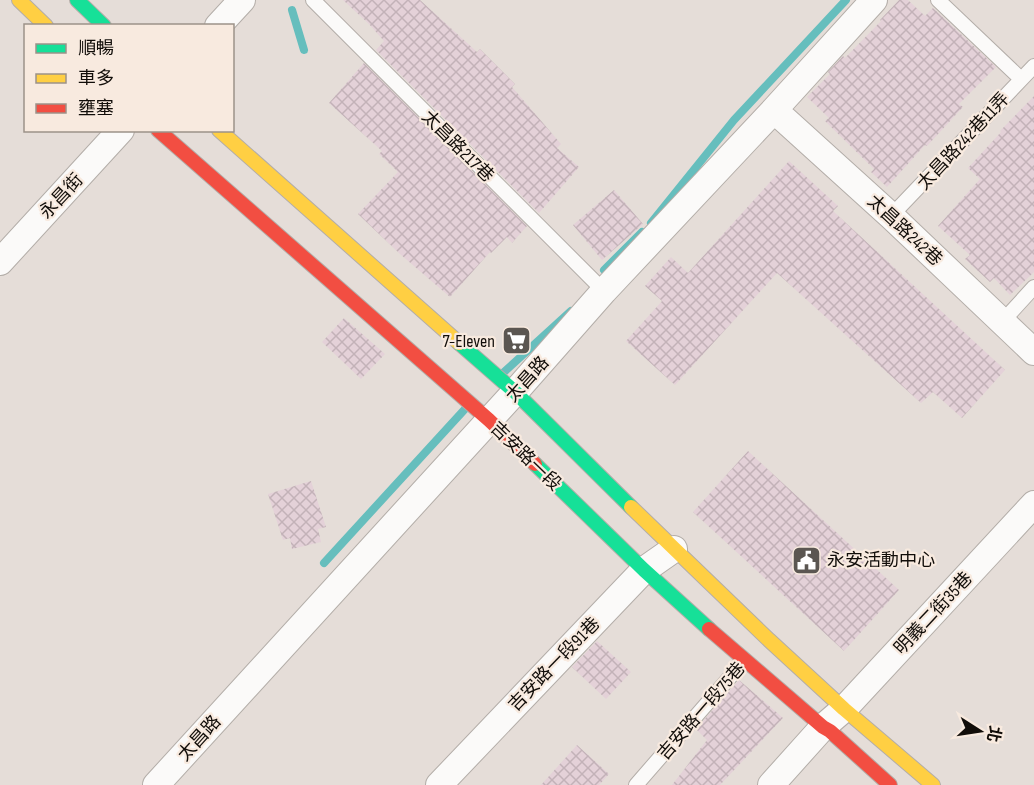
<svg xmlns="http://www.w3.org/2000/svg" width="1034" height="785" viewBox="0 0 1034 785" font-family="'Sofia Sans Condensed','Noto Sans TC',sans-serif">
  <defs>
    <pattern id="building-cross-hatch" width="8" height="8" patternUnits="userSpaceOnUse" patternTransform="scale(1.5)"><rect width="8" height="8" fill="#e4d1d8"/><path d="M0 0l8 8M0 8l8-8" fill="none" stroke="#c3b2b8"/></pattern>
  </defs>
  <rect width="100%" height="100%" fill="#e5ddd8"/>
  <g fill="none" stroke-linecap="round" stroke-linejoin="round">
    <!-- stream -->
    <path stroke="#66bebd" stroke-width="8" d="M292,10L304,50
      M651,223L734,120L846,0
      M604,270L642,232
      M503,373L571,311
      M324,563L465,409"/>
  </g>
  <!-- building -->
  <path fill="url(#building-cross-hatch)" d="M343,0H420L477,52L480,49L515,84L512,87L561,144L557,148L579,167L539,213L376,50L384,41L369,24Z
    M899,0H908L925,16L933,8L996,67L959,104L963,107L927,146L925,145L887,187L871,172L874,169L825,121L829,118L807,97L830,74L828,72L843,56L845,58L881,21L880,20Z
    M364,63L527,226L512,243L507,237L491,253L490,252L450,297L400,254L358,214L398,172L379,154L382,151L329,103Z
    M1034,96V272L1010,295L994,278L990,282L965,259L970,255L938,226L980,179L968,168L1001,132L1000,131Z
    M789,161L838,206L833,211L1005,370L962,418L933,392L921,403L777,273L675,385L626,341L662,301L645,286L671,257L688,273Z
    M614,190L643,224L602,260L573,225Z
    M344,318L385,354L361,379L322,342Z
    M748,451L899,590L844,651L693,512Z
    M311,481L326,527L318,529L321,542L292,549L290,538L283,540L268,494Z
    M597,641L631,672L606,699L572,667Z
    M739,680L783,718L720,785H672L707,740L696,729Z
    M577,745L609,774L599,785H541Z"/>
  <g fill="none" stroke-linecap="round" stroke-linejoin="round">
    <defs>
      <path id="lane" d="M313,0L604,291
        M938,0L1021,79
        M891,216L1034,66
        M1003,321L1034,287
        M636,785L744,661"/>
      <path id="street" d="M218,26L242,0
        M774,110L891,216L1034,352
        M0,262L121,130
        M156,785L515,392L604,291L774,110L874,0
        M439,785L644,570L674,549
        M771,785L823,727L844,709L1034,504"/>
      <path id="fast" d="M77,0L104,26
        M459,343L515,392L631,507
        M535,464L644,570L709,629"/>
      <path id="slow" d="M19,0L46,26
        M219,130L459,343
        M631,507L769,640L844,709L933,785"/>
      <path id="jam" d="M158,130L489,420L535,464
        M709,629L823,727L830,731L890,785"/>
    </defs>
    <!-- lane casing -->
    <use href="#lane" stroke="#b3ada8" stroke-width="16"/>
    <!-- street casing -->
    <use href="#street" stroke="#b3ada8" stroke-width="28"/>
    <!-- fast casing -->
    <use href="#fast" stroke="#b3ada8" stroke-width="16"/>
    <!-- slow casing -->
    <use href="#slow" stroke="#b3ada8" stroke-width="16"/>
    <!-- jam casing -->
    <use href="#jam" stroke="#b3ada8" stroke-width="16"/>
    <!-- lane -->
    <use href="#lane" stroke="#fbfaf9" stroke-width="14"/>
    <!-- street -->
    <use href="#street" stroke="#fbfaf9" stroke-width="26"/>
    <!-- fast -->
    <use href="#fast" stroke="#16e098" stroke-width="14"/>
    <!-- slow -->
    <use href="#slow" stroke="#ffcf43" stroke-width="14"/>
    <!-- jam -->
    <use href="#jam" stroke="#f24e42" stroke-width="14"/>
  </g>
  <!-- icons -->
  <defs>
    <symbol id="supermarket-square" viewBox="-11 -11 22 22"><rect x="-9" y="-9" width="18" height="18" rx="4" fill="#5b5651" stroke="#f8eadf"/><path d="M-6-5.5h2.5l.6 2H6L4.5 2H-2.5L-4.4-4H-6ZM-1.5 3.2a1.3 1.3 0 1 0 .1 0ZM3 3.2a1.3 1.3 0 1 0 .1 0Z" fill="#fff"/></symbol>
    <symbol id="civic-square" viewBox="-11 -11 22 22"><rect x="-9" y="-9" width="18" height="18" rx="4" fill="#5b5651" stroke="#f8eadf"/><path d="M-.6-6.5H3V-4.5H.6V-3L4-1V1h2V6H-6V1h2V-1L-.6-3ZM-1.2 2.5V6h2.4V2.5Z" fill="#fff"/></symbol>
  </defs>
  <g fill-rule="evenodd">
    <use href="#supermarket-square" x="500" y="324" width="33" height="33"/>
    <use href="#civic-square" x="790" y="544" width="33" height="33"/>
  </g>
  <g text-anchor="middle" stroke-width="4.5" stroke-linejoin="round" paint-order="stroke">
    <!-- street labels -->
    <g font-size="18" fill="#110d09" stroke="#f8eadf">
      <text transform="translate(963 141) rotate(-47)" y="6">太昌路242巷11弄</text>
      <text transform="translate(458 146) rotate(45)" y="6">太昌路217巷</text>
      <text transform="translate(61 196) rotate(-47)" y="6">永昌街</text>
      <text transform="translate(905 230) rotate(43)" y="6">太昌路242巷</text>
      <text transform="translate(527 379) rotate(-48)" y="6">太昌路</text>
      <text transform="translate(526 456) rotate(44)" y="6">吉安路一段</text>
      <text transform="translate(933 613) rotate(-47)" y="6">明義二街35巷</text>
      <text transform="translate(554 664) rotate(-46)" y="6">吉安路一段91巷</text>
      <text transform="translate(701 711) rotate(-49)" y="6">吉安路一段75巷</text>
      <text transform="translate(199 738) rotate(-48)" y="6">太昌路</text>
    </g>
    <!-- poi labels -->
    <g font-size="18" fill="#110d09" stroke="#f8eadf" text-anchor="end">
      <text x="495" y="347">7-Eleven</text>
      <text x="827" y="566" text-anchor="start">永安活動中心</text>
    </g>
  </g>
  <!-- legend -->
  <rect x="24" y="24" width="210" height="108" fill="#f8eadf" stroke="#9c9289" stroke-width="1.5"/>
  <rect x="36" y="44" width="30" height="9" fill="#16e098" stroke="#9c9289" stroke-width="1.5"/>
  <text x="78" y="54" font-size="18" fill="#110d09">順暢</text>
  <rect x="36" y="74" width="30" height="9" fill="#ffcf43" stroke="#9c9289" stroke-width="1.5"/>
  <text x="78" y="84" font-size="18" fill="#110d09">車多</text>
  <rect x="36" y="104" width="30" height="9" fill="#f24e42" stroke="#9c9289" stroke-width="1.5"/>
  <text x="78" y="114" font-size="18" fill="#110d09">壅塞</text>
  <!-- north arrow -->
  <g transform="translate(980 731) rotate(102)" stroke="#f8eadf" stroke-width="4.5" paint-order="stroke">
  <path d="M0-4.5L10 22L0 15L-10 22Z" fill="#110d09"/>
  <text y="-9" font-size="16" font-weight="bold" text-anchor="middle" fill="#110d09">北</text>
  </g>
</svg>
